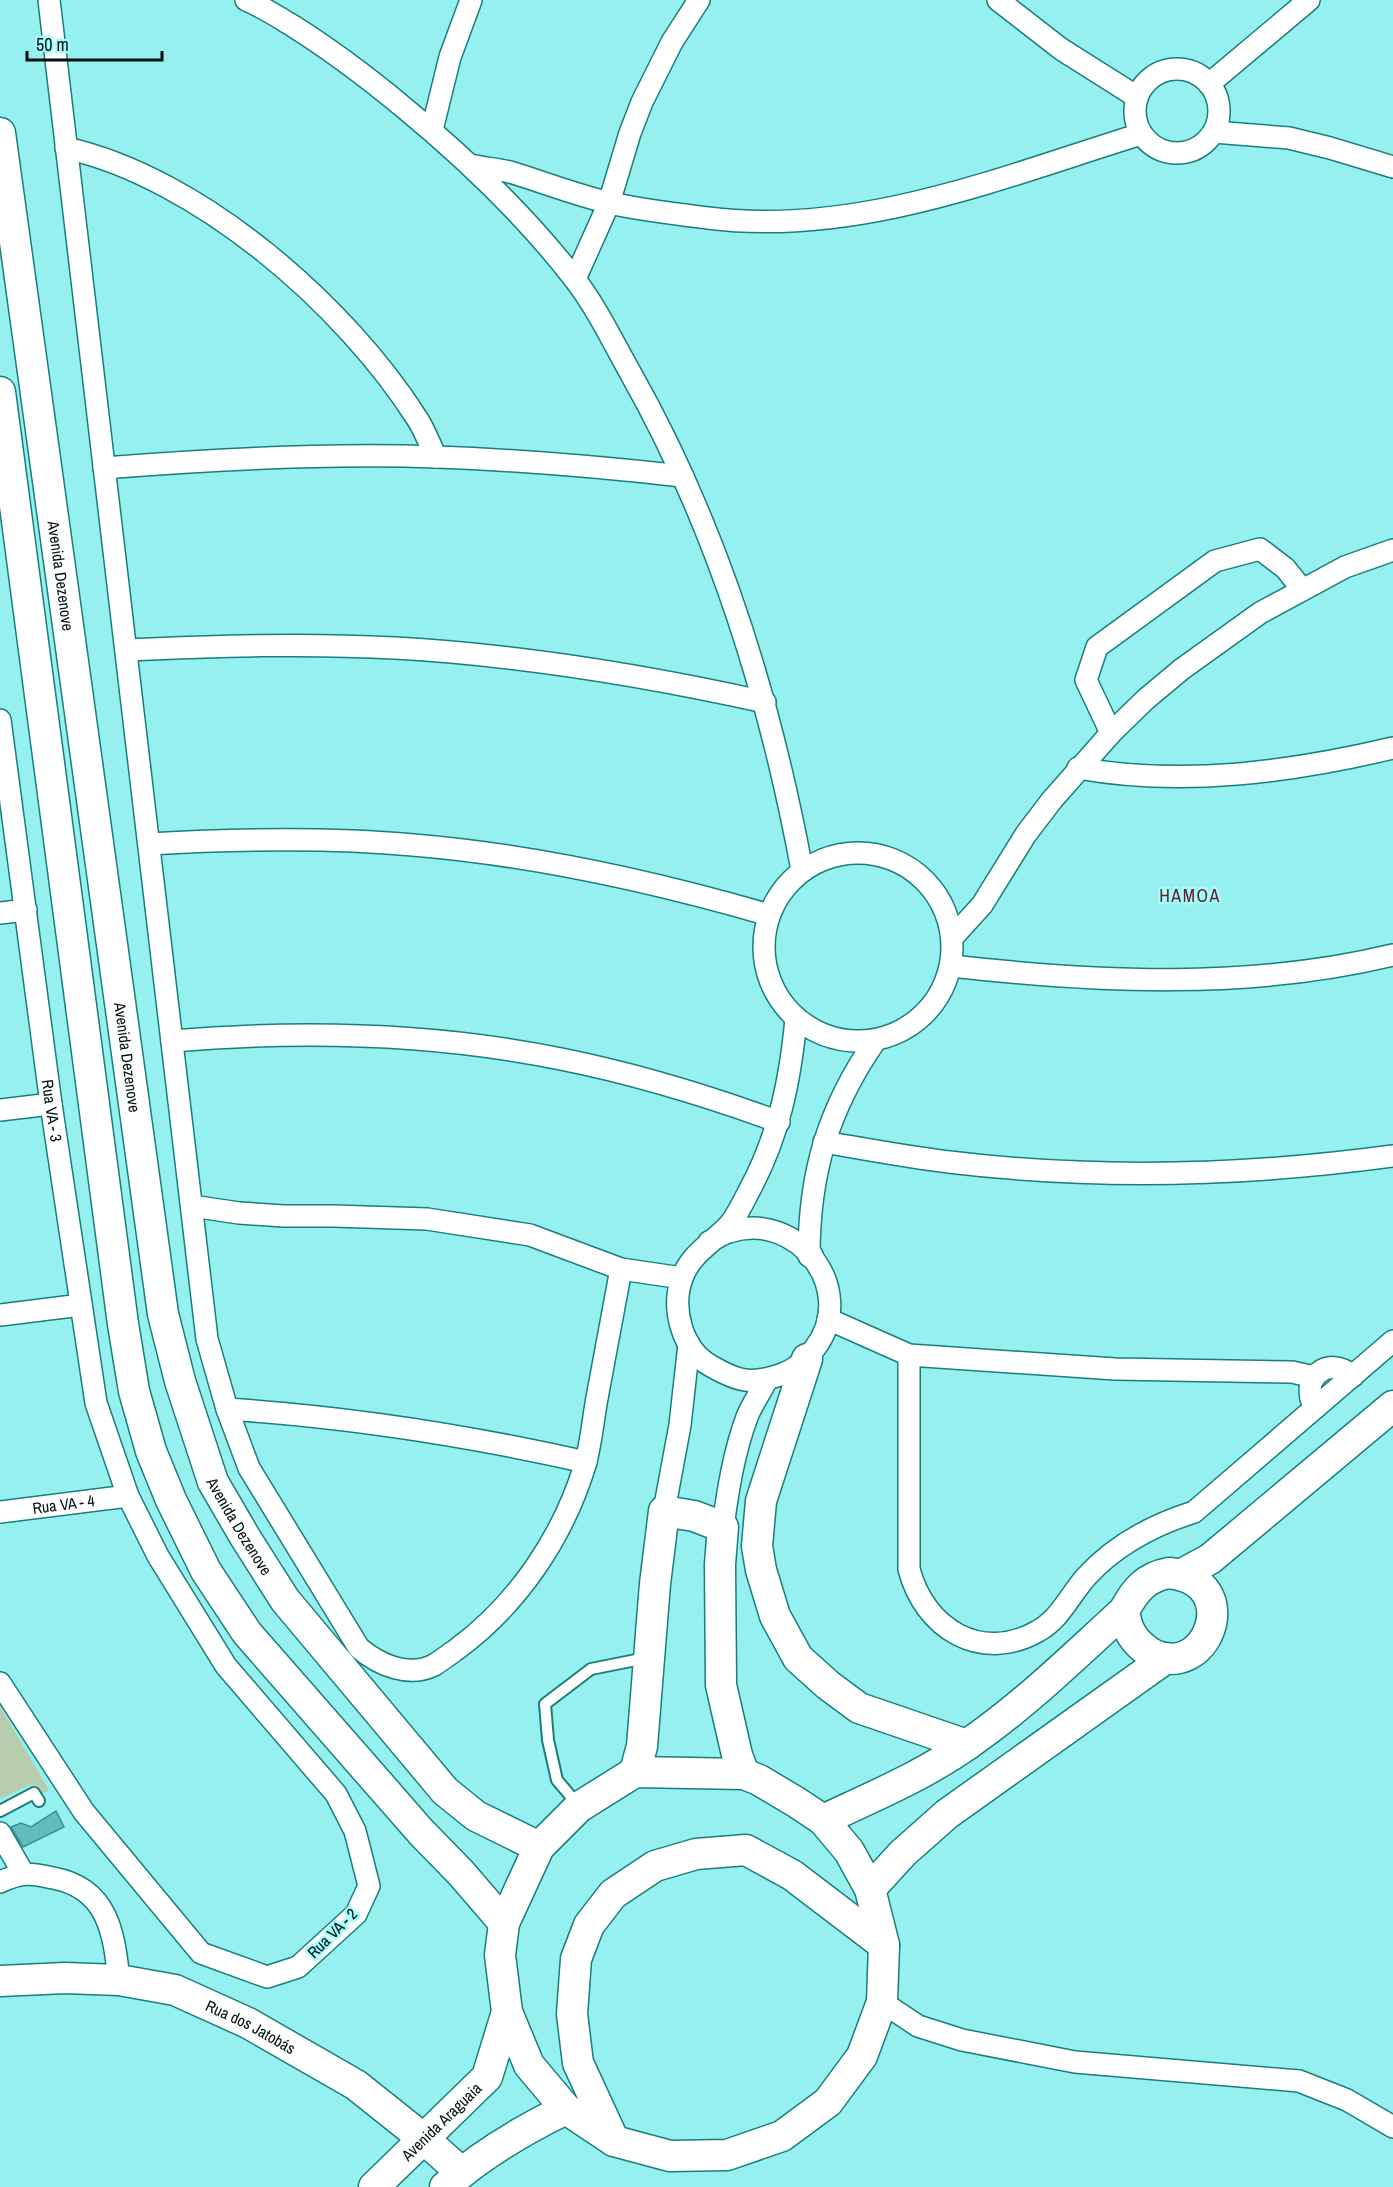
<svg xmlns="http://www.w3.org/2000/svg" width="1393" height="2187" viewBox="0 0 1393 2187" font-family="'Archivo Narrow',sans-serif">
  <rect width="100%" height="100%" fill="#96f0ef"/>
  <!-- green -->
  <path fill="#b8cdad" d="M0,1706L49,1790L42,1794L37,1785L27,1786L0,1799Z"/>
  <!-- building -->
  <path fill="#62bcbc" stroke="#359292" stroke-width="1.5" d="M56,1811L64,1827L23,1847L11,1827L21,1823L31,1827Z"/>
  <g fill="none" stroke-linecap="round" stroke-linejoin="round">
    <defs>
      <path id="lane" d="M579,1806L557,1780L548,1740L545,1704L591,1669L646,1658
        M0,1811L34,1793L39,1801"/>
      <g id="street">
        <path d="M49,0L207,1339L227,1409L249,1468L359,1648C379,1665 409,1678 434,1665C442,1660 450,1654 457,1649C518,1604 563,1537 585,1465C591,1444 593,1420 597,1398C605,1355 613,1312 621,1269"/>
        <path d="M246,0C263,7 278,17 293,26C331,50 367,77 402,106C464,157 523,213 573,277C596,306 613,342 631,374C718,528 770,697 802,870"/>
        <path d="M998,0L1061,49L1137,97"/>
        <circle cx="1177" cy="111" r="42"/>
        <path d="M1209,84L1309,0"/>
        <path d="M432,130L450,57L471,0"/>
        <path d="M1214,132L1289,138L1330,148L1393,167"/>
        <path d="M66,148C200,178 346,306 418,420C425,431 430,445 436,457"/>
        <path d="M470,165C483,168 497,169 510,172C543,182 576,195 610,203C642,210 676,214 708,218C857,237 1002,177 1141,134"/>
        <path d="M575,279L609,203L630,133L642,102L672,42L699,0"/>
        <path d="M104,468C215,459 326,453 437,457C519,460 601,467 682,476"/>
        <path d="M126,650C216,646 305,643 395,648C520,655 643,675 765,702"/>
        <path id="s1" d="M0,720L51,1104L96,1403L128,1496L158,1556L226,1666L336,1794L355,1831L369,1886L356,1914L298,1967L267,1977L201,1953L84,1812L0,1683"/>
        <path d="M1111,733L1086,680L1097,647L1215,561L1260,549L1285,568L1302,589"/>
        <path d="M1078,768C1182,787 1292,772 1393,748"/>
        <path d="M149,844C237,839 325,837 413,845C534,855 652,881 769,915"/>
        <circle cx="858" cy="947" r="94"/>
        <path d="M0,913L26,910"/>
        <path d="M952,938L982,905L1026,834L1052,800L1111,733L1146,699L1182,669L1260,613L1345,567L1393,550"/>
        <path d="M951,966C1096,982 1249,990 1393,955"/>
        <path d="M172,1041C302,1030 433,1033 561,1059C636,1074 708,1096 779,1122"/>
        <path d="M0,1110L51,1104"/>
        <path d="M824,1142C865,1149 907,1157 949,1162C1097,1180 1245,1176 1393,1156"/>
        <path d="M192,1206L239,1213L284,1216H334L427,1219L530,1235L621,1269L682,1278"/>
        <path d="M709,1242C715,1239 722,1234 729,1232C797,1209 859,1290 815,1348C806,1361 795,1370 780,1375C750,1385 737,1381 711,1366C682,1350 671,1309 682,1278C691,1253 713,1243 730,1224C737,1215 743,1203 748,1193C779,1136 790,1082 796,1019"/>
        <path d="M812,1255L809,1256C809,1173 828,1109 875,1041"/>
        <path d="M0,1315L81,1305"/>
        <path d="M828,1319L909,1355L1115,1369L1292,1372L1314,1377"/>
        <path d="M909,1355V1569C924,1628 981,1664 1038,1631C1060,1619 1070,1595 1086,1577C1115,1545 1153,1525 1194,1512L1393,1341"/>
        <path d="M1315,1408C1298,1379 1328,1354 1353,1376"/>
        <path d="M227,1409C350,1417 466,1435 586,1462"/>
        <path d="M664,1511L680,1425L689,1344"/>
        <path id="s2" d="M0,1512L128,1496"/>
        <path d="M723,1527C728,1489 734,1452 747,1417C752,1404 761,1392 767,1379"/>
        <path d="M0,1833L23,1873"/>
        <path d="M0,1882C22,1872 30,1873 53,1878C108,1888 114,1933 119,1980"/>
        <path d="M882,2002L918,2026L962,2040L1075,2062L1299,2081L1347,2100L1393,2127"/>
      </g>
      <g id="secondary">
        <path id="s3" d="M0,133L163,1314L180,1381L213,1482L245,1537L285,1600L445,1791L476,1816L539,1847"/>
        <path d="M0,392L123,1324L134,1391L151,1451L171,1500L206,1571L247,1633L421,1832L461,1873L504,1923"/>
        <path d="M807,1359L761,1501L757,1546L761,1570L775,1616L798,1658L828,1685L859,1708L967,1745"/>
        <path d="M1169,1573C1248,1582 1205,1686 1149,1652C1133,1641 1127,1630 1124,1611C1135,1590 1146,1577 1169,1573Z"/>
        <path d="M1182,1574L1210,1559L1393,1406"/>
        <path d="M635,1772L744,1774L759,1780L796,1802L823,1820L849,1851L870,1889L884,1945L882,2002L862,2056L828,2102L782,2136L727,2155L670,2156L614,2141L566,2109L529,2065L507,2012L500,1955L504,1923L539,1847L579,1807Z"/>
        <path d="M635,1772L642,1746L655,1584L664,1511L694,1516L723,1527L720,1564L721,1685L737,1755L744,1774"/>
        <path d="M823,1820C872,1797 923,1776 968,1744C1026,1704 1072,1658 1124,1611"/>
        <path d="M870,1889L903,1853L947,1814L1166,1658"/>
        <path id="s4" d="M0,1981L65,1978L119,1980L175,1990L248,2023L356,2085L425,2140L461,2172"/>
        <path d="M614,2141L578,2063L572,2014L576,1959L589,1925L613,1894L655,1866L696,1854L746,1850L792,1875L884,1945"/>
        <path id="s5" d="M374,2187L487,2077L507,2012"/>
        <path d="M445,2187C480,2155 523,2130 566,2109"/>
      </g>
    </defs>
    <!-- lane casing -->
    <use href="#lane" stroke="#187e7e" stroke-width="14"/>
    <!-- street casing -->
    <use href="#street" stroke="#187e7e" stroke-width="24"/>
    <!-- secondary casing -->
    <use href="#secondary" stroke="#187e7e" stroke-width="33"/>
    <!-- lane -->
    <use href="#lane" stroke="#fff" stroke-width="10"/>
    <!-- street -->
    <use href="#street" stroke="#fff" stroke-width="21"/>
    <!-- secondary -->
    <use href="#secondary" stroke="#fff" stroke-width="30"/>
  </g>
  <g text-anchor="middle" stroke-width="5" stroke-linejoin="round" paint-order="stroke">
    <!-- street labels -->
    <g font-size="16" fill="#001213" stroke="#a3fdfd">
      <text dy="6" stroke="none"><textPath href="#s3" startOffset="447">Avenida Dezenove</textPath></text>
      <text dy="6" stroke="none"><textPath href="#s3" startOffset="933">Avenida Dezenove</textPath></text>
      <text dy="6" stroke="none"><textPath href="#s1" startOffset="394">Rua VA - 3</textPath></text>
      <text dy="6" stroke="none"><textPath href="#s2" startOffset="64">Rua VA - 4</textPath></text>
      <text dy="6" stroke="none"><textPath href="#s3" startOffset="1419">Avenida Dezenove</textPath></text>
      <text transform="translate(332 1933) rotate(-45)" y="6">Rua VA - 2</text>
      <text dy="6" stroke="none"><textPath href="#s4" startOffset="260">Rua dos Jatobás</textPath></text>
      <text dy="6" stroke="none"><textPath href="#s5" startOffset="94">Avenida Araguaia</textPath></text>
    </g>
    <!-- neighbourhood labels -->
    <g font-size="18" letter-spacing="1.5" fill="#651f2a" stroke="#a3fdfd">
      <text x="1190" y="902">HAMOA</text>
    </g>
  </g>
  <!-- scale -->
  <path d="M27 51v9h135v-9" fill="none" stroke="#001213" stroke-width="3"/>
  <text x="36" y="51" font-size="18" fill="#001213" stroke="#a3fdfd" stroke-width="4.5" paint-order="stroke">50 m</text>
</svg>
